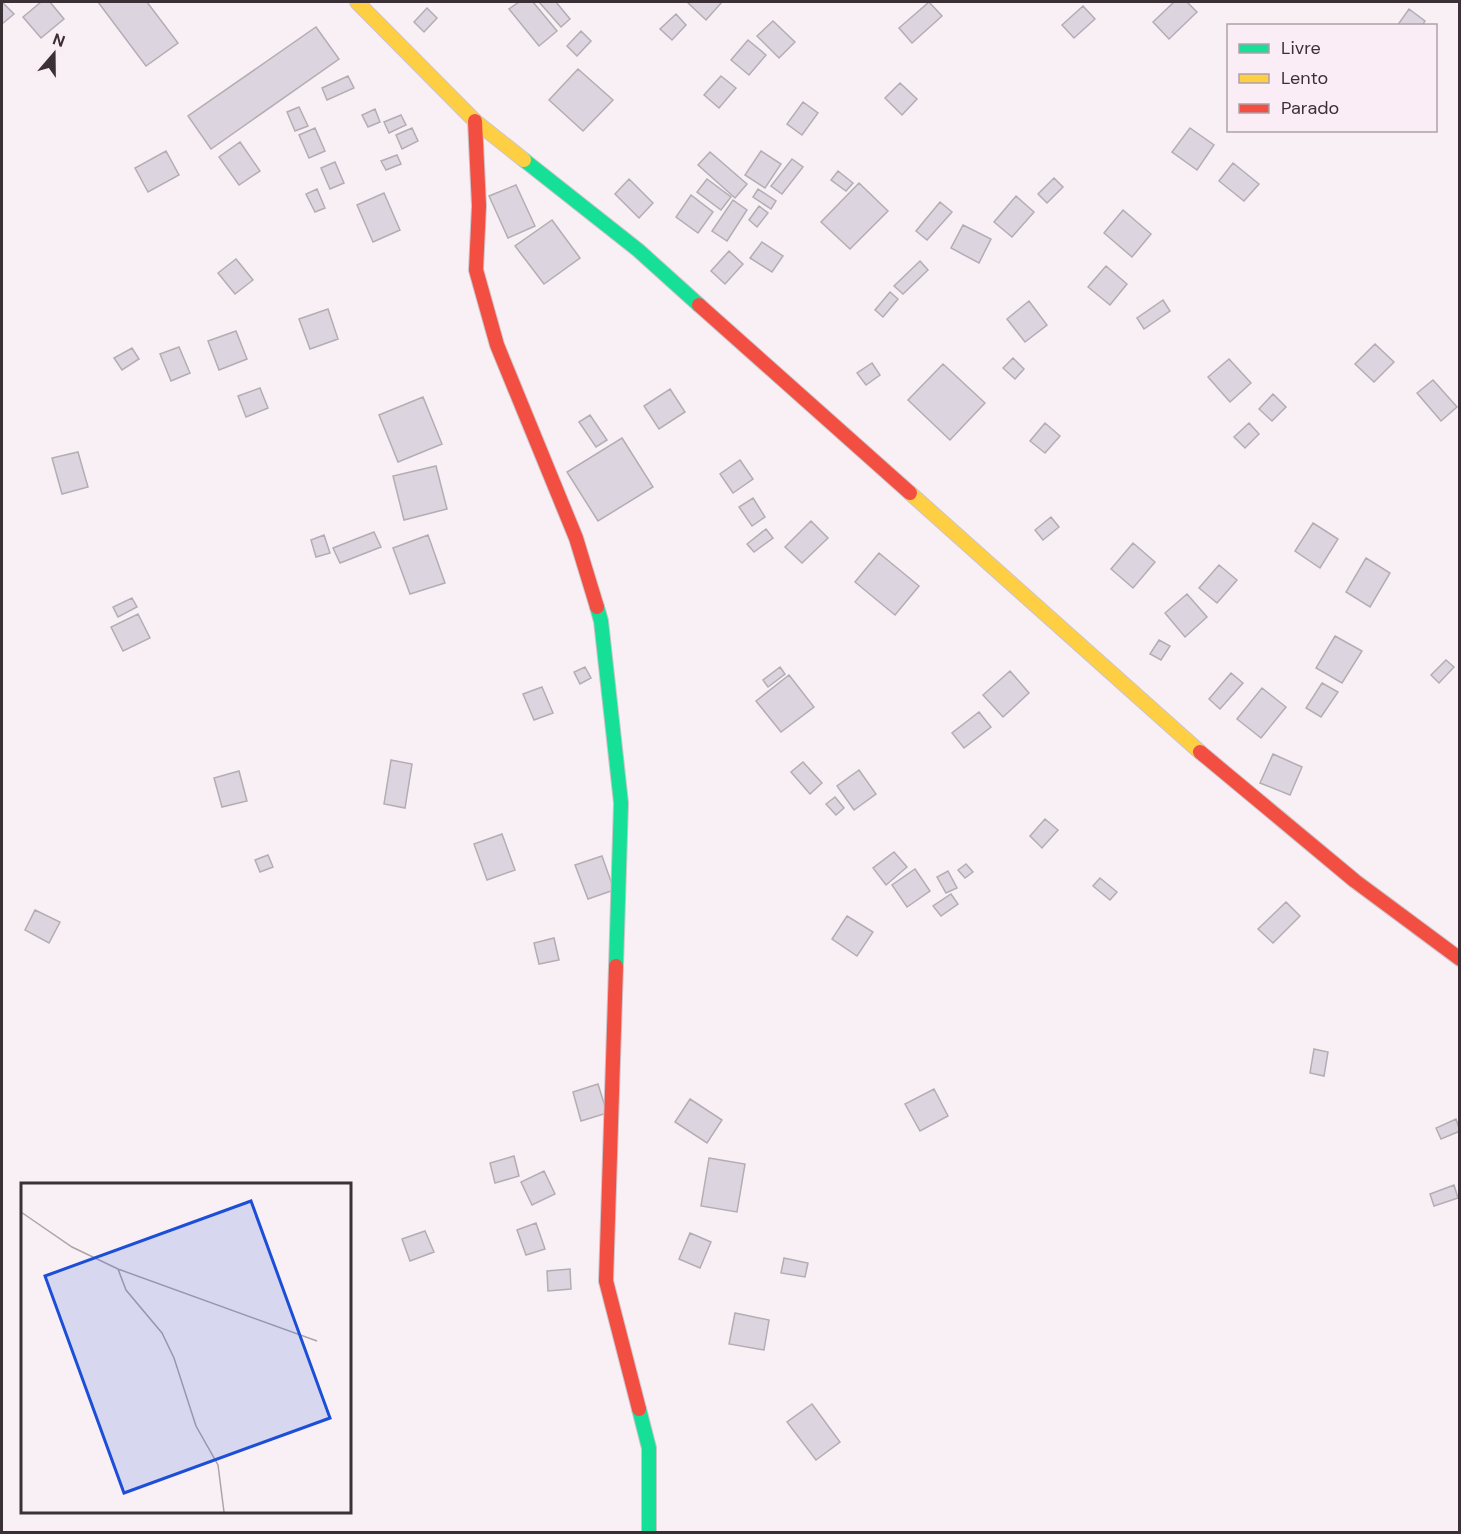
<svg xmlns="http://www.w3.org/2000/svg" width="1461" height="1534" viewBox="0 0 1461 1534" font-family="'DM Sans',sans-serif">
  <rect width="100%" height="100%" fill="#f8f0f4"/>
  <!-- building -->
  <path fill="#dcd4de" stroke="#b3adb4" stroke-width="1.5" d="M2,2L14,14L2,24Z
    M41,2H50L64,19L41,38L23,17Z
    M98,2H147L178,43L146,66Z
    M519,2H533L557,31L539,46L509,9Z
    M539,2H556L570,19L561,27Z
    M687,2H722L706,20Z
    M929,2L942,16L912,43L899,28Z
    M1174,2H1187L1197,12L1169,39L1153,22Z
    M1083,6L1095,19L1074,38L1062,25Z
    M427,8L437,18L424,32L414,22Z
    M1409,9L1425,21L1422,26H1397Z
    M676,14L686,25L672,40L660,29Z
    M773,21L795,42L779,58L757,36Z
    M316,27L339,59L211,149L188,116Z
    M581,31L591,41L577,56L567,46Z
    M748,40L766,55L749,75L731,60Z
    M578,69L613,100L583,131L549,100Z
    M348,76L354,88L327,100L322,88Z
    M721,76L736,88L719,108L704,95Z
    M900,83L917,99L902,115L885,98Z
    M803,102L818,113L802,135L787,124Z
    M299,107L308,126L295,131L287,112Z
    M375,109L380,122L368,127L362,115Z
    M401,115L406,125L389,133L384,122Z
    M315,128L325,151L309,158L299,135Z
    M412,128L418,141L402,149L396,135Z
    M1190,128L1214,145L1197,170L1172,152Z
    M240,142L260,171L239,185L219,157Z
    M166,151L179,175L148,192L135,168Z
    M761,151L781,164L765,188L745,175Z
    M710,152L747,184L735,198L698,165Z
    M397,155L401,164L386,170L381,161Z
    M792,159L803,167L782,194L771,186Z
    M335,162L344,183L330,189L321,168Z
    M1233,163L1259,184L1244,201L1219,181Z
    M838,171L853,183L846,191L831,180Z
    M1054,178L1063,187L1047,203L1038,194Z
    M629,179L653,203L639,218L615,194Z
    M707,179L731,197L721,210L697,192Z
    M859,183L888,211L850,249L821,222Z
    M516,185L535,226L508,238L489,196Z
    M317,189L325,208L315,212L306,194Z
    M758,189L776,201L771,209L753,197Z
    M384,193L400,230L373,242L357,205Z
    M691,195L713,212L698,233L676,217Z
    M1016,196L1034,212L1012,237L994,222Z
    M733,200L747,210L727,241L712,231Z
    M940,202L952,212L927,240L916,231Z
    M759,206L768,213L757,227L749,220Z
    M1123,210L1151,234L1132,257L1104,233Z
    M552,220L580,258L544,284L515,246Z
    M963,225L991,239L979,263L951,248Z
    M762,242L783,256L772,272L750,258Z
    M729,251L743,264L725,284L711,271Z
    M236,259L253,280L235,294L218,273Z
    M920,261L928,270L903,294L894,286Z
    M1106,266L1127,284L1110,305L1088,287Z
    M890,292L898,299L883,317L875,310Z
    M1163,300L1170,311L1144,329L1137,318Z
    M1029,301L1047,325L1025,342L1007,319Z
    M328,309L338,339L310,349L299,319Z
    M236,331L247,359L219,370L208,341Z
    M1375,344L1394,362L1374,382L1355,364Z
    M179,347L190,373L171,381L160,354Z
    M132,348L139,359L122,370L114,358Z
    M1013,358L1024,369L1015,379L1003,368Z
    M1229,359L1251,383L1230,402L1208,377Z
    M872,363L880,375L866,385L857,373Z
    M943,364L985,403L950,440L908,400Z
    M1433,380L1457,407L1441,421L1417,393Z
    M260,388L268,408L246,417L238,396Z
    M670,389L685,412L659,429L644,406Z
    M1273,394L1286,407L1272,421L1259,409Z
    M423,397L442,444L398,462L379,415Z
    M590,415L607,440L596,447L579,422Z
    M1045,423L1060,436L1045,453L1030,441Z
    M1249,423L1259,434L1245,448L1234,437Z
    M622,438L653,487L598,521L567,472Z
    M78,452L88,487L62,494L52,458Z
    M740,460L753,479L733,493L720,474Z
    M436,466L447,509L404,520L393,476Z
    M753,498L765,517L752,526L739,507Z
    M1051,517L1059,527L1043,540L1035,530Z
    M811,521L828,538L802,563L785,547Z
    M1313,523L1338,539L1320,568L1295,551Z
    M766,529L773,538L754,552L747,544Z
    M374,532L381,547L340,563L333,548Z
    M324,535L330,553L316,557L311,540Z
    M428,535L445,583L410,594L393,548Z
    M1133,543L1155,562L1133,588L1111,569Z
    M879,553L919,586L895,615L855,582Z
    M1366,558L1390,573L1370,607L1346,592Z
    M1219,565L1237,580L1217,603L1199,588Z
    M1187,594L1207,617L1185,637L1165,613Z
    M132,598L137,607L118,617L113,607Z
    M138,614L150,638L123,651L111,627Z
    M1335,636L1362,651L1342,683L1316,668Z
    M1159,640L1170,646L1161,660L1150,654Z
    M1446,660L1454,667L1439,683L1431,675Z
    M585,667L591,678L580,684L574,672Z
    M780,667L785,674L768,687L763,680Z
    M1010,671L1029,693L1003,717L983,695Z
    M1231,673L1243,683L1220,709L1209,699Z
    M789,675L814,707L781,732L756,701Z
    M1322,683L1338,692L1321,717L1306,708Z
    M542,687L553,713L534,720L523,694Z
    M1262,688L1286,707L1261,738L1237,719Z
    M979,712L991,727L964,748L952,733Z
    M1273,754L1302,767L1290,795L1260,783Z
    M391,760L412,764L405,808L384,804Z
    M803,762L822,783L810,794L791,772Z
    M859,770L876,794L854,810L837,786Z
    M239,771L247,801L222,807L214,778Z
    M835,797L844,808L836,815L826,804Z
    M1045,819L1058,830L1042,848L1030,836Z
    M502,834L515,870L487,880L474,844Z
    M894,852L907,867L886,885L873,868Z
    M268,855L273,867L260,872L255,860Z
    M602,856L614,890L588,899L575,865Z
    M966,864L973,872L965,878L958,870Z
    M915,869L930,891L907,907L892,885Z
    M948,871L957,888L946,893L937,877Z
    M1100,878L1117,892L1110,900L1093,886Z
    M951,894L958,904L941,916L933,906Z
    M1286,902L1300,916L1273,943L1258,929Z
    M35,910L60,922L49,943L25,930Z
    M847,916L873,932L857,956L832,939Z
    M554,938L559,960L539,964L534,943Z
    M1314,1049L1328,1052L1324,1076L1310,1073Z
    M598,1084L607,1113L581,1121L573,1092Z
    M934,1089L948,1116L920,1131L905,1104Z
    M690,1099L722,1120L707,1143L675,1122Z
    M1456,1119L1460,1131L1441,1139L1436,1128Z
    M514,1156L519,1176L495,1183L490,1163Z
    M709,1158L745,1164L737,1212L701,1206Z
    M544,1171L555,1194L532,1205L521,1182Z
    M1454,1185L1458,1198L1434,1206L1430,1194Z
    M536,1223L545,1249L526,1255L517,1230Z
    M425,1231L434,1252L410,1261L402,1239Z
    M690,1233L711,1242L700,1268L679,1259Z
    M784,1258L808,1263L805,1277L781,1273Z
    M570,1269L571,1289L548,1291L547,1271Z
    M735,1313L769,1320L764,1350L729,1344Z
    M812,1404L840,1442L816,1460L787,1422Z"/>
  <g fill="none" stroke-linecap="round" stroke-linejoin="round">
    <defs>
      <path id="fast" d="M524,160L638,250L699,305
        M597,607L601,621L621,803L616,966
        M639,1409L649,1448V1532"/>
      <path id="slow" d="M357,2L475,121L524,160
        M910,493L1200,752"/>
      <path id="jam" d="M475,121L479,206L476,270L497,345L576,538L597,607
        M699,305L910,493
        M1200,752L1355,881L1460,959
        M616,966L606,1281L639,1409"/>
    </defs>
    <!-- fast casing -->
    <use href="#fast" stroke="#cdc4c9" stroke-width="16"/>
    <!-- slow casing -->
    <use href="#slow" stroke="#cdc4c9" stroke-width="16"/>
    <!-- jam casing -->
    <use href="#jam" stroke="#cdc4c9" stroke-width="16"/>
    <!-- fast -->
    <use href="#fast" stroke="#16e098" stroke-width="14"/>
    <!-- slow -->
    <use href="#slow" stroke="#ffcf43" stroke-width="14"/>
    <!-- jam -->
    <use href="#jam" stroke="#f24e42" stroke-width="14"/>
  </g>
  <!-- overview -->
  <g transform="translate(21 1183)">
    <rect width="330" height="330" fill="#f8f0f4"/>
    <path fill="none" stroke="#ada3a8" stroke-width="1.5" d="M0,29L51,64L97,86L296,158M97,86L105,107L141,150L153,175L175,243L197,282L203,329"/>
    <path fill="#1d4ed8" fill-opacity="0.15" stroke="#1d4ed8" stroke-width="3" d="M230,18L309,235L103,310L24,93Z"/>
    <rect width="330" height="330" fill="none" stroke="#3c3037" stroke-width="3"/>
  </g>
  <!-- border -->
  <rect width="1461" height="1534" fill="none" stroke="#3c3037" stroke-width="6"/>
  <!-- legend -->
  <rect x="1227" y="24" width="210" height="108" fill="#fbedf5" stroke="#afa1a9" stroke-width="1.5"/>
  <rect x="1239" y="44" width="30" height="9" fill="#16e098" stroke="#afa1a9" stroke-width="1.5"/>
  <text x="1281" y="54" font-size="18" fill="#3c3037">Livre</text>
  <rect x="1239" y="74" width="30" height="9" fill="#ffcf43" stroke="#afa1a9" stroke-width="1.5"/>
  <text x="1281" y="84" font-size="18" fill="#3c3037">Lento</text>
  <rect x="1239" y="104" width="30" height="9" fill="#f24e42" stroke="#afa1a9" stroke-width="1.5"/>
  <text x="1281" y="114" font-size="18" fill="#3c3037">Parado</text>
  <!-- north arrow -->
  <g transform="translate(54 54) rotate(20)" stroke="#fbedf5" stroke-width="4.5" paint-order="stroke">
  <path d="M0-4.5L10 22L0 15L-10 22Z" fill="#3c3037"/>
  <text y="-9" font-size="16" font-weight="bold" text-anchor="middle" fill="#3c3037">N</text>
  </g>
</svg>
